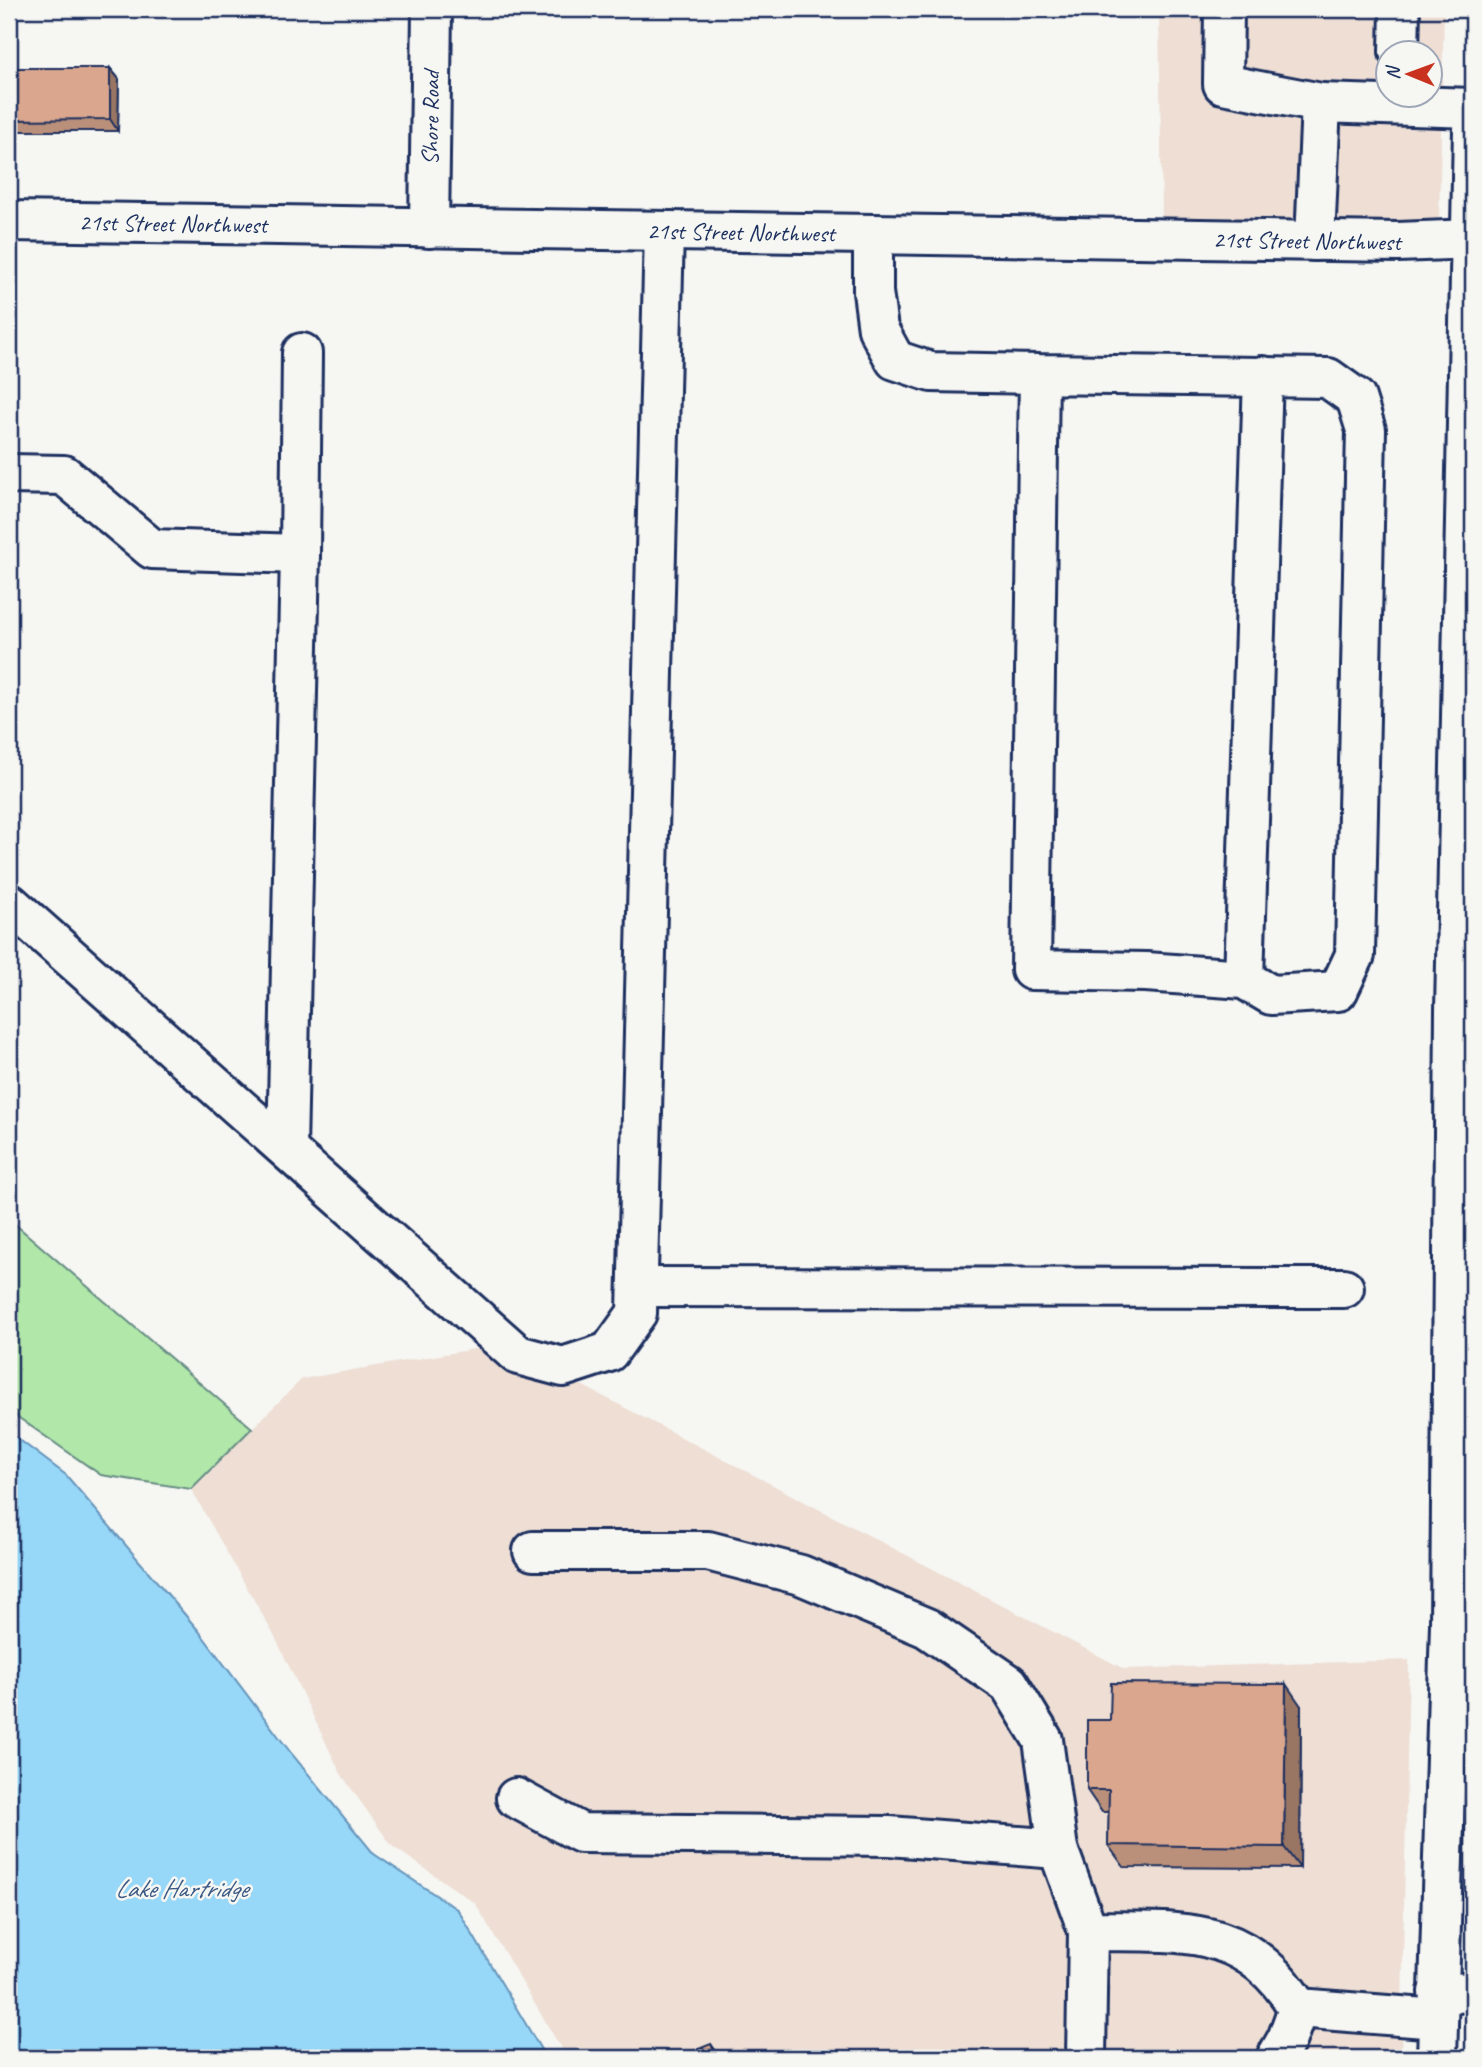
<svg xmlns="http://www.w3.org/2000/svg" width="1482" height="2067" viewBox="0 0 1482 2067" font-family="Caveat,sans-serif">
  <rect width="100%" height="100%" fill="#f6f6f2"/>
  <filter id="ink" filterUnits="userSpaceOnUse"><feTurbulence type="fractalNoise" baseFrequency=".0143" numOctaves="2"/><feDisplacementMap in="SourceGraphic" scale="14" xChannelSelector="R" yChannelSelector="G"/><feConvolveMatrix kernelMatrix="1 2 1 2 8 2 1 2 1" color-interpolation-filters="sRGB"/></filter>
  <g filter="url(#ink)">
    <!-- built -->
    <path fill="#eeded4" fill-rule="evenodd" d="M1159,9H1444L1439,221L1162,219ZM1388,52H1430V94H1388Z
      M503,1344L1124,1669L1409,1660L1401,2058H567L475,1903L392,1846L341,1774L275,1637L191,1489L302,1379Z"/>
    <!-- green -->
    <path fill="#b1e7a9" stroke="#668b84" stroke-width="2" d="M9,1219L252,1428L191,1489L101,1475L9,1411Z"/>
    <!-- water -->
    <path fill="#97d7f8" stroke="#6594ba" stroke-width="2" d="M9,1432L66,1475L198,1630L291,1753L374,1854L458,1910L546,2058H9Z"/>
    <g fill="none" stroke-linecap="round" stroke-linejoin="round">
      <defs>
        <g id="minor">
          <path d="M1224,9L1223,84L1321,103"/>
          <path d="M1399,52L1400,9"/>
          <path id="s1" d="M9,221L1398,242L1473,239"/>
          <path id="s2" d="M429,228L432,9"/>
          <path d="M873,234V292L878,329L895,360L931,372L1039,374L1031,970L1146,972L1244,979L1271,995L1338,991L1355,955L1366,430L1356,398L1328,378L1039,374"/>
          <path d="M1315,241L1321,103L1473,108"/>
          <path d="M9,474L64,475L152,549L300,554L302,353"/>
          <path d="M9,903L518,1355L563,1367L609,1352L637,1313L664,231"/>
          <path d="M1244,979L1263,376"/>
          <path d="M287,1149L300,554"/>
          <path d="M638,1287L1344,1288"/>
          <path d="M533,1551H708L801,1575L927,1628L1009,1684L1043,1740L1058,1849L1088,1931L1086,2058"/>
          <path d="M516,1798L581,1833L889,1836L1058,1849"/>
          <path d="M1088,1931C1178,1933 1245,1921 1298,2008"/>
          <path d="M1298,2008L1438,2019"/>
          <path d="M1276,2058L1287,2039L1298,2008"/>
        </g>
        <path id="major" d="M1438,1992L1473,1993
          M1437,2058L1450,1624L1455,1011L1473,129"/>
      </defs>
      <!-- minor casing -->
      <use href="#minor" stroke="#1b2f5e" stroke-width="44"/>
      <!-- major casing -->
      <use href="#major" stroke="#1b2f5e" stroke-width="44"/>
      <!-- minor -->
      <use href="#minor" stroke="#f6f6f2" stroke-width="38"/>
      <!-- major -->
      <use href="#major" stroke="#f6f6f2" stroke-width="38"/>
    </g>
    <!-- wall -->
    <path fill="#bb907a" stroke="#1b2f5e" stroke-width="2" d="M9,68H110L119,79L118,131H9Z
      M1301,1706L1300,1868L1124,1867L1108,1845L1109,1812H1102L1087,1790L1110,1720Z"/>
    <!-- shaded-wall -->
    <path fill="#997563" stroke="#1b2f5e" stroke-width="2" d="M110,68L119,79L118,131L110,119Z
      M1286,1684L1301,1706L1300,1868L1284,1847Z
      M711,2044L721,2058H717Z"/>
    <!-- building -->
    <path fill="#daa78e" stroke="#1b2f5e" stroke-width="2" d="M9,68H110V119L9,120Z
      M1111,1683L1286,1684L1284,1847L1108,1845L1109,1790H1087V1720H1110Z
      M711,2044L717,2058H676Z"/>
  </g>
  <g text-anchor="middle" stroke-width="5" stroke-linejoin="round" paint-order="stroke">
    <!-- street labels -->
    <g font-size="24" fill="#1b2f5e" stroke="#f6f6f2">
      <text dy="8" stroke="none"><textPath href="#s2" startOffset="110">Shore Road</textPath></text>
      <text dy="8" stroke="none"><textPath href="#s1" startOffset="164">21st Street Northwest</textPath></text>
      <text dy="8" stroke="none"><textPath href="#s1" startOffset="732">21st Street Northwest</textPath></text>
      <text dy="8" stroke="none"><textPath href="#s1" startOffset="1298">21st Street Northwest</textPath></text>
    </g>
    <!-- water labels -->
    <g font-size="26" font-style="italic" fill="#3a5984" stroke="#f6f6f2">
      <text x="181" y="1897">Lake Hartridge</text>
    </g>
  </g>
  <!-- margin -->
  <rect width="1482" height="2067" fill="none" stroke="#f6f6f2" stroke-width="35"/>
  <rect x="18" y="18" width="1447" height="2032" fill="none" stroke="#1b2f5e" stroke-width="2.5" filter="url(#ink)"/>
  <!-- north arrow -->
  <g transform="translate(1409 74) rotate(271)"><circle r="33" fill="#f6f6f2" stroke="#9ea6b7" stroke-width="2"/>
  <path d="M0-5L12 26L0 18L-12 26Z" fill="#c8321e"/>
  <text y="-10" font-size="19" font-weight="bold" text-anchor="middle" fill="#1b2f5e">N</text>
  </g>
</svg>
